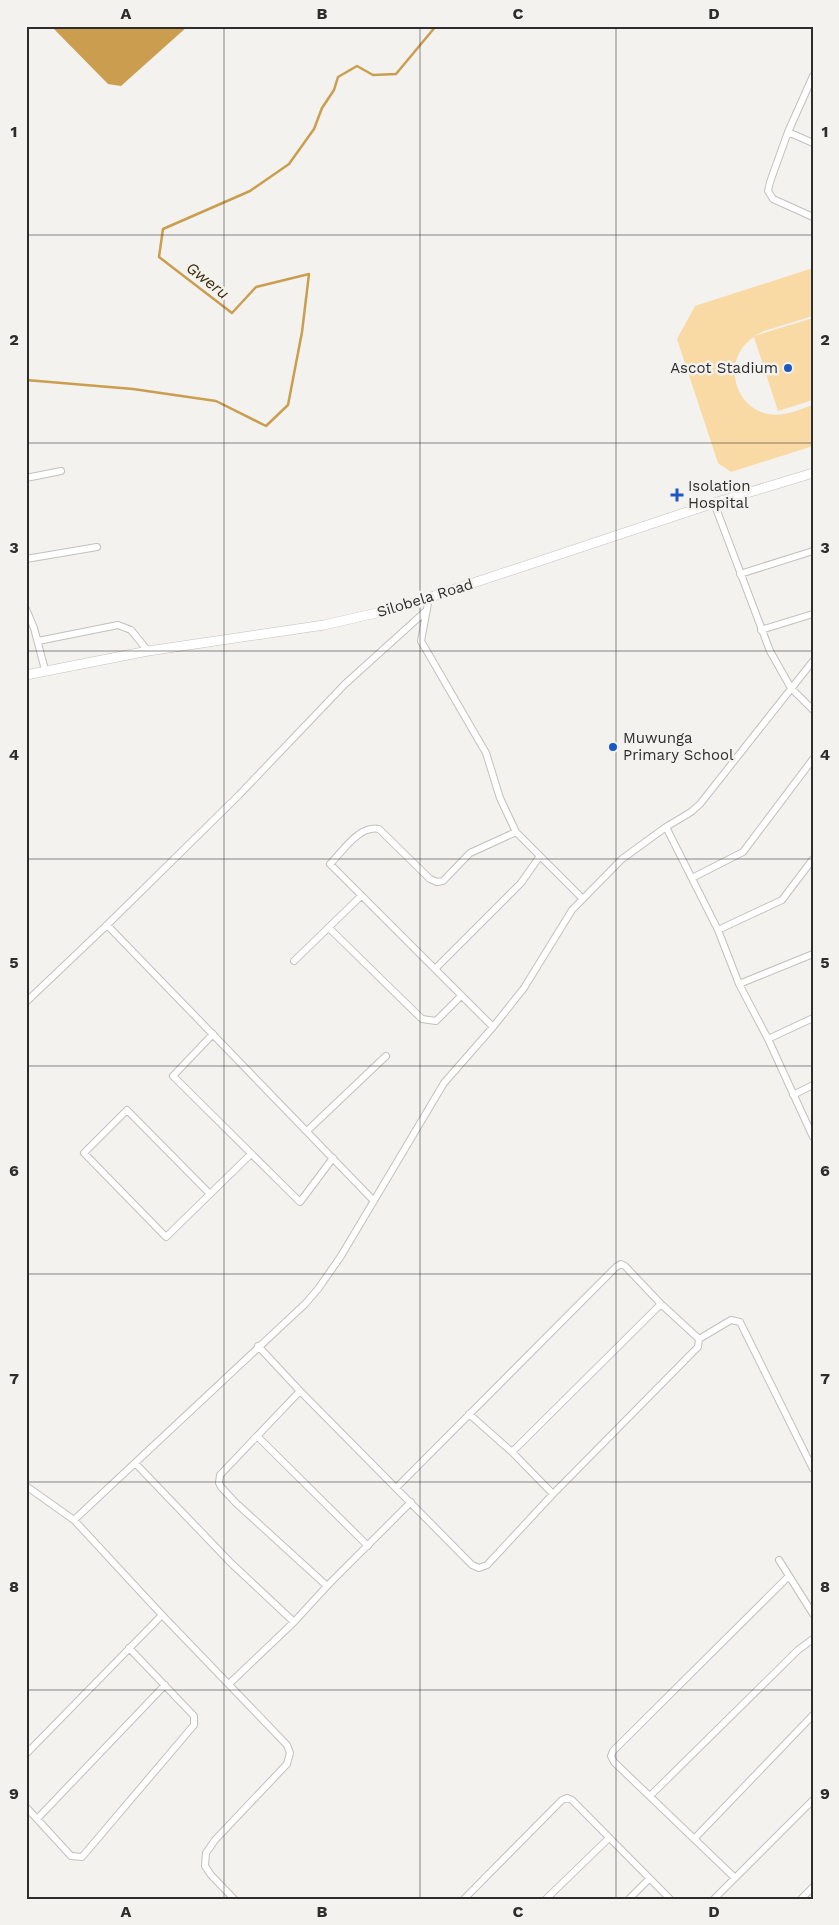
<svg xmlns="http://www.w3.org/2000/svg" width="839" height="1925" viewBox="0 0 839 1925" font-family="'Work Sans',sans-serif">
  <rect width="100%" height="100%" fill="#f3f2ef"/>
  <!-- green -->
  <path fill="#f9daa4" d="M813,268V316L764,331L754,336L813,318V400L778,411L754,337C723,356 731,406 768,414C783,417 798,410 813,405V446L731,472L718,463L677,339L695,306Z"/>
  <!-- water -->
  <path fill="#ca9e4e" d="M51,26H188L121,86L108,84Z"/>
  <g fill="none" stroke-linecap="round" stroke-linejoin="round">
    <!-- stream -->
    <path stroke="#ca9e4e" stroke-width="2.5" d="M26,380L133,389L216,401L266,426L288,405L302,332L309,274L256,287L232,313L159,257L163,229L250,191L289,164L314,129L322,108L334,90L338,77L357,66L373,75L396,74L436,26"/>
    <defs>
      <path id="street" d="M813,76L788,132L770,182L768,191L773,199L813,217
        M788,132L813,143
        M26,478L61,471
        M714,503L770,651L791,688L813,710
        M26,559L97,547
        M740,574L813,551
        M429,598L421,641L486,753L500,798L516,832L582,898
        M26,609L34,628L45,670
        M761,630L813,614
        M38,641L118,625L131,630L148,651
        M813,661L700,804L691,812L666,827L718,930L739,984L768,1039L813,1137
        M692,878L743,852L813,759
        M107,925L373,1200
        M329,928L422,1019L436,1021L461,996
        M718,930L782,900L813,859
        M294,961L361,896
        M435,969L521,883L540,856
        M739,984L813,954
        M26,1002L107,925L239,795L345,684L427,610
        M493,1027L330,864C343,851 359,825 379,829L430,879L437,882L443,881L470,853L516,832
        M213,1034L173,1076L300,1202L333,1158
        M768,1039L813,1018
        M793,1095L813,1085
        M307,1131L386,1056
        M210,1194L127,1110L84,1153L166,1237L251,1154
        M699,1339L731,1320L740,1322L813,1469
        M258,1346L300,1391L472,1565L479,1568L487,1565L553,1494L698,1347L699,1339L661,1304L625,1266L621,1264L616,1267L396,1488
        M300,1391L220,1475L219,1483L221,1487L236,1503L327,1586L411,1502
        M469,1414L512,1452L553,1494
        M257,1436L368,1546
        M512,1452L661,1304
        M135,1463L231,1563L294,1622
        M26,1486L74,1520L162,1615L287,1745L290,1753L287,1764L215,1840L206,1853L205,1866L211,1875L234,1899
        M74,1520L305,1304L318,1289L341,1256L444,1083L493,1027L524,988L572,910L622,859L666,827
        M779,1560L813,1614
        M229,1684L294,1622L327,1586
        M26,1754L162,1615
        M651,1795L798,1650L813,1639
        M26,1807L71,1856L82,1857L194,1725V1716L129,1648
        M37,1819L165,1685
        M694,1839L813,1715
        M735,1878L614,1762L611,1756L613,1751L789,1576
        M464,1899L562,1800L567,1798L572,1800L670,1899
        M546,1899L609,1838
        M629,1899L649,1879
        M714,1899L813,1800
        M801,1899L813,1887"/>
      <path id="secondary" d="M26,675L148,651L324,625L398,608L714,503L813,473"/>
    </defs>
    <!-- street casing -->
    <use href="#street" stroke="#c1c0bd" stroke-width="8"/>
    <!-- secondary casing -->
    <use href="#secondary" stroke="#c1c0bd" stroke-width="10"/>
    <!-- street -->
    <use href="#street" stroke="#fff" stroke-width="6"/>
    <!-- secondary -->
    <use href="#secondary" stroke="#fff" stroke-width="9"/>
  </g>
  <!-- grid -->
  <path fill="none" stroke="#2d2d2c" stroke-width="1" stroke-opacity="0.55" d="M224,26V1899M420,26V1899M616,26V1899M26,235H813M26,443H813M26,651H813M26,859H813M26,1066H813M26,1274H813M26,1482H813M26,1690H813"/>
  <!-- markers -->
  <g fill="#1b58c4" stroke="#f3f2ef" stroke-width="2">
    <circle cx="788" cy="368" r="5"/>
    <path d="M674.5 487.5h5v5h5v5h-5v5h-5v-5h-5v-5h5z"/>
    <circle cx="613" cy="747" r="5"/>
  </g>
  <g text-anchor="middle" stroke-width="5" stroke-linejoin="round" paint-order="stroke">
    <!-- poi labels -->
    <g font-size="15" fill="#2d2d2c" stroke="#f3f2ef" text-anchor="start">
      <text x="778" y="373" text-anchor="end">Ascot Stadium</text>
      <text x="688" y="491">Isolation<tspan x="688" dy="17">Hospital</tspan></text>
      <text x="623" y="743">Muwunga<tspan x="623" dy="17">Primary School</tspan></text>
    </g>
    <!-- street labels -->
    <g font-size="15" fill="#2d2d2c" stroke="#f3f2ef">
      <text transform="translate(425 598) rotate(-17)" y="5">Silobela Road</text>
    </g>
    <!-- water labels -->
    <g font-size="16" font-style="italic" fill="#3c2b06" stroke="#f3f2ef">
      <text transform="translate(208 280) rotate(38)" y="6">Gweru</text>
    </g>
  </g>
  <!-- border -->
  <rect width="839" height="1925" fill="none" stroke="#f3f2ef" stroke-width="55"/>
  <rect x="28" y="28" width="784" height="1870" fill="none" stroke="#2d2d2c" stroke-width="2"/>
  <g font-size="16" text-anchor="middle" font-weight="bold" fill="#2d2d2c">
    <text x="126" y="19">A</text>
    <text x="322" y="19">B</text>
    <text x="518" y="19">C</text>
    <text x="714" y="19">D</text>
    <text x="14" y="137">1</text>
    <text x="825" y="137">1</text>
    <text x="14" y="345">2</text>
    <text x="825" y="345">2</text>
    <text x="14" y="553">3</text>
    <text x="825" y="553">3</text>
    <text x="14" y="760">4</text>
    <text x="825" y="760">4</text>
    <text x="14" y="968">5</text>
    <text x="825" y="968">5</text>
    <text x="14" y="1176">6</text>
    <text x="825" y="1176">6</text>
    <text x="14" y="1384">7</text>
    <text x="825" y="1384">7</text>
    <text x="14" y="1592">8</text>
    <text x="825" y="1592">8</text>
    <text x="14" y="1799">9</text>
    <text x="825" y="1799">9</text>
    <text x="126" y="1917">A</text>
    <text x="322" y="1917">B</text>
    <text x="518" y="1917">C</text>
    <text x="714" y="1917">D</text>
  </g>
</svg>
